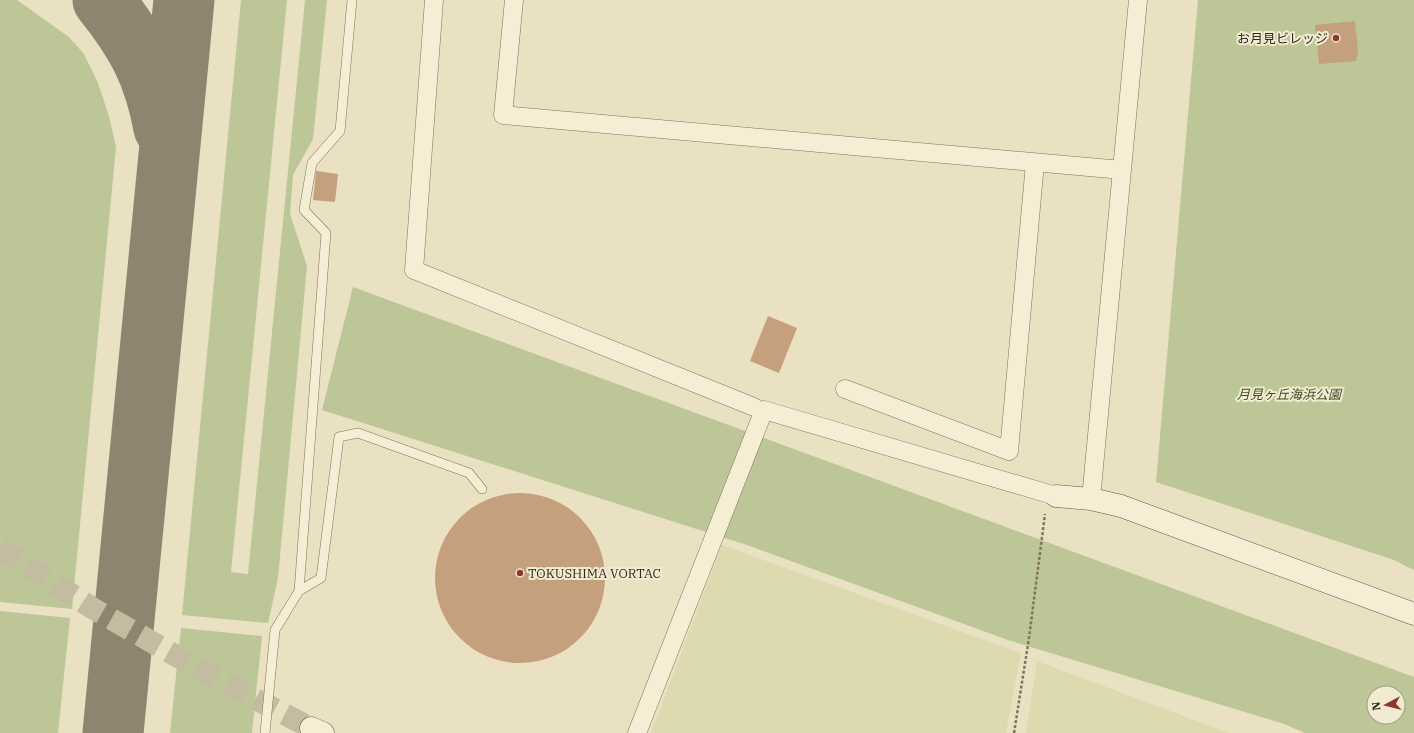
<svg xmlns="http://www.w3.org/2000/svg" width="1414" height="733" viewBox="0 0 1414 733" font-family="'IBM Plex Serif','Noto Sans JP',serif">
  <rect width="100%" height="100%" fill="#e9e1c2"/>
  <!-- farmland -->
  <path fill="#dedab0" d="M722,545L1021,653L1006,733H651Z
    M1037,661L1229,733H1026Z"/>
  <!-- green -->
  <path fill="#bdc697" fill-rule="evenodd" d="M0,0H17L69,37L84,54L98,83L109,116L116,147L72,609L0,602Z
    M241,0H287L231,572L248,574L305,0H327L313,139L293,175L290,214L307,266L278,578L268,623L182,615Z
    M1198,0H1414V570L1394,560L1156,482Z
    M353,287L1414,677V733H1305L1284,724L1008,640L747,545L322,410ZM1374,693H1398V717H1374Z
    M0,611L70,618L58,733H0Z
    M181,628L262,636L252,733H170Z"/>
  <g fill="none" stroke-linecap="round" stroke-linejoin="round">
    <!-- taxiway -->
    <path stroke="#8e8570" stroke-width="61" d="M103,0C137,42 154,74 164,128
      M113,733L184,0"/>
  </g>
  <!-- building -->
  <path fill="#c4a07c" d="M1355,21L1358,51L1356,61L1319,64L1315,25Z
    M316,171L338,174L335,202L313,200Z
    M768,316L797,328L779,373L750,361Z
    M435 578a85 85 0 1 1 170 0a85 85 0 1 1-170 0Z"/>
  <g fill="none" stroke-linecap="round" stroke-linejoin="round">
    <!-- secondary-tunnel -->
    <path stroke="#c4bca1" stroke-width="22" stroke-dasharray="22 11" stroke-linecap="butt" d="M0,548L92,608L215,678L311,728"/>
    <defs>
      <path id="lane" d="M299,591L321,578L339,437L358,433L469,473L482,489
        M265,733L275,630L299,591L326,233L304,210L312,163L340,131L352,0"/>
      <path id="street" d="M434,0L414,270L754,407
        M514,0L503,115L1122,170
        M845,389L1009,451L1035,163
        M1091,499L1138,0
        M637,733L764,410L1056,496"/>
      <path id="secondary" d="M1056,496L1091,499L1121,506L1414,614
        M311,728L323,733"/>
    </defs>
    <!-- lane casing -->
    <use href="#lane" stroke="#81735b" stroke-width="10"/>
    <!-- street casing -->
    <use href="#street" stroke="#81735b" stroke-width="19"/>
    <!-- secondary casing -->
    <use href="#secondary" stroke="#63543e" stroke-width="23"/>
    <!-- path -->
    <path stroke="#81735b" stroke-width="2.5" stroke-dasharray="3 2" stroke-linecap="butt" d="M1014,733L1029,638L1045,514"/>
    <!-- lane -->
    <use href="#lane" stroke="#f5eed4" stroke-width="9"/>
    <!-- street -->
    <use href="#street" stroke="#f5eed4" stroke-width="18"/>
    <!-- secondary -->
    <use href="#secondary" stroke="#f5eed4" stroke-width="22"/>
  </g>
  <!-- markers -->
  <g fill="#8a3831" stroke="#f1ebd1" stroke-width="1.5">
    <circle cx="1336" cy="38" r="4"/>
    <circle cx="520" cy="573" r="4"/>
  </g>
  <g text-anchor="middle" stroke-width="4" stroke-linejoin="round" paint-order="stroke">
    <!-- poi labels -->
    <g font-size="13" fill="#32291e" stroke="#f1ebd1" text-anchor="end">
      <text x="1328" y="43">お月見ビレッジ</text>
      <text x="528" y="578" text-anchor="start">TOKUSHIMA VORTAC</text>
    </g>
    <!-- park labels -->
    <g font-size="13" font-style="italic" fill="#404d26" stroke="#f1ebd1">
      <text x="1289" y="399">月見ヶ丘海浜公園</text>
    </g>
  </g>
  <!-- north arrow -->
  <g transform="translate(1386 705) rotate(263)"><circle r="19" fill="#f1ebd1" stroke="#a59d89"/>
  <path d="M0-3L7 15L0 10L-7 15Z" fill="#8a3831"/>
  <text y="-6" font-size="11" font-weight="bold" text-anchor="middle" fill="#32291e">N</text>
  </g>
</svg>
